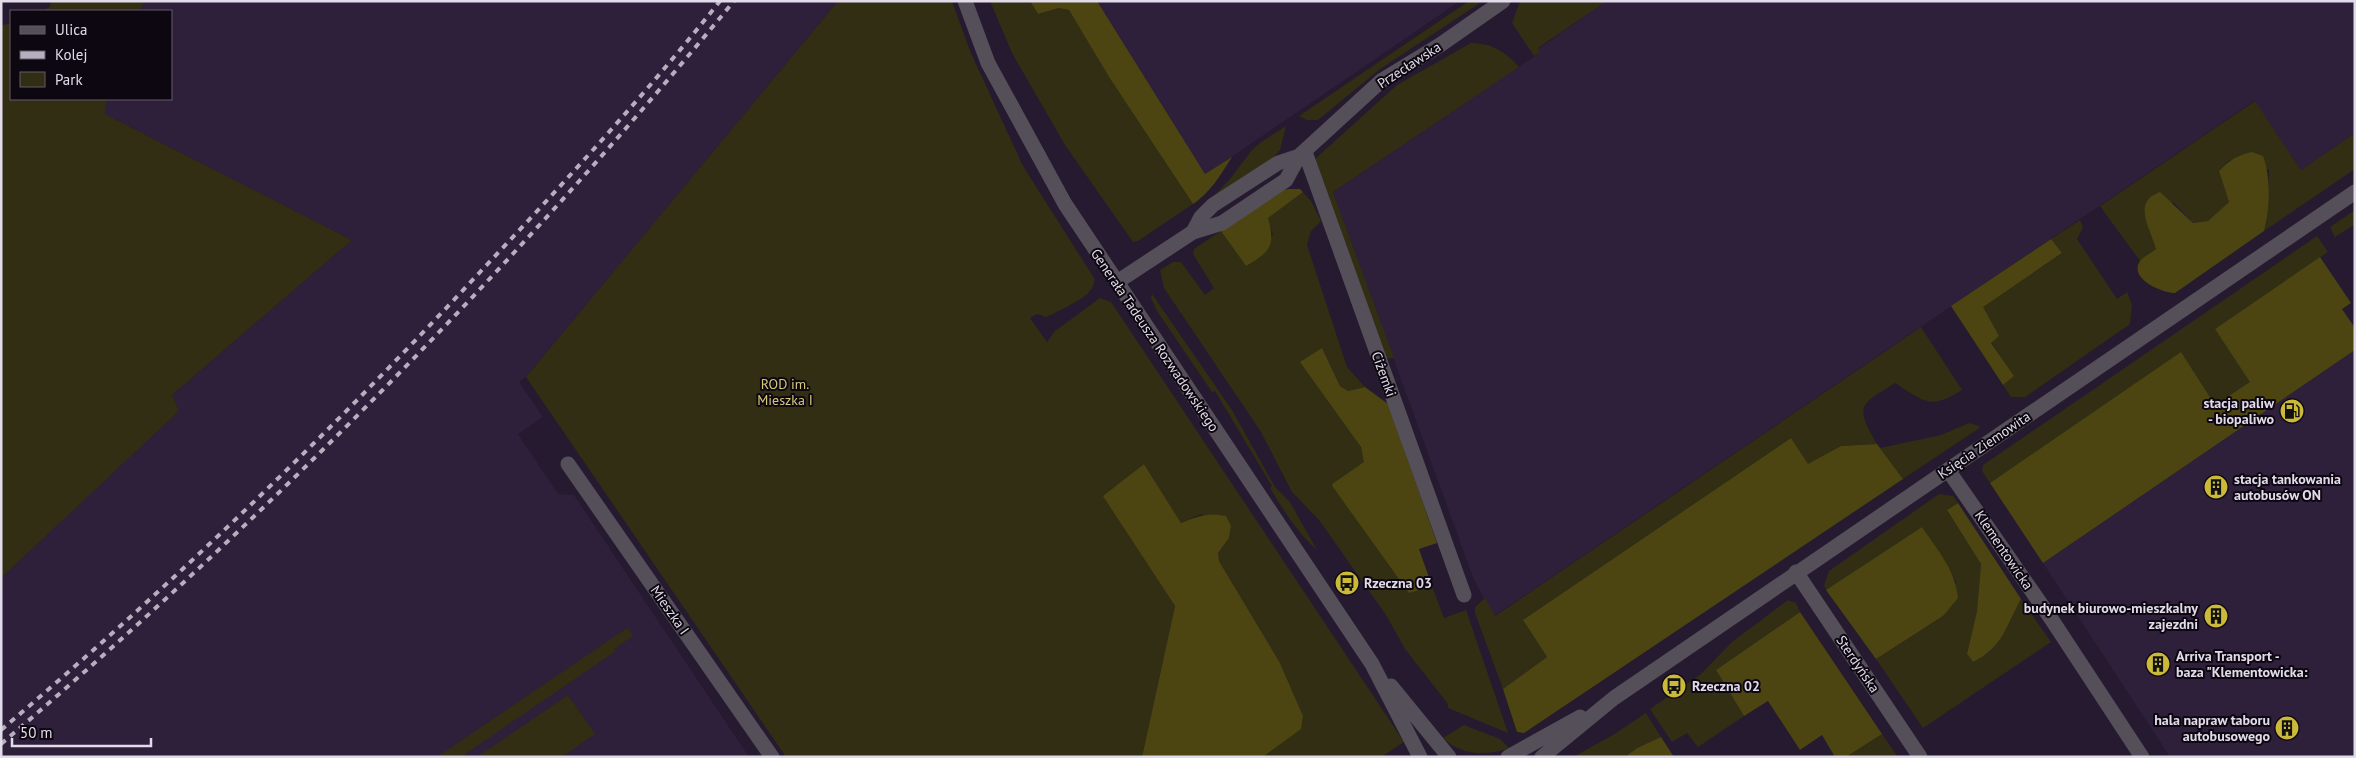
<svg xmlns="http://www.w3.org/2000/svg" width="2356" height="758" viewBox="0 0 2356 758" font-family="'PT Sans',sans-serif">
  <rect width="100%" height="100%" fill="#251a2f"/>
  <!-- built -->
  <path fill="#2e1f3a" d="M145,1H838L526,377L519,382L543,417L518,434L558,494L574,495L749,757H1V578L178,411L172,395L352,240L105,114L107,99H171V11H139Z
    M1097,1H1460L1205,175Z
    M1607,1H2355V133L2301,170L2254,101L1494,616L1474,580L1333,192L1541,52L1538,49Z
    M2355,350V757H2170L2043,563Z"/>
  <!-- green -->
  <path fill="#322e13" d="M51,1H145L139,11H41L50,7Z
    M838,1H952L970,51L1023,166L1094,278C1098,295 1065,307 1053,314L1046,317L1037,314L1030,318L1047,342L1055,331L1100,298L1111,302L1404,742L1381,757H1263L1300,729L1303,716L1280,663L1219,561L1218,553L1229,538L1231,526L1201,514L1181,523L1144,464L1104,496L1175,606L1142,757H786L526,377Z
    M990,1H1030L1038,14L1059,8L1069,10L1109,77L1193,204L1138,241L1133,242L1065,145L1012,53Z
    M1469,1H1483L1380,69L1318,120H1307L1299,116Z
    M1520,1H1607L1538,48L1541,52L1534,56L1512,23Z
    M11,24V99H107L105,114L352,240L172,395L179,411L1,578V25Z
    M1471,43C1492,43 1506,52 1519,67L1333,192L1394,358L1384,359L1316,165V158L1397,85Z
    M2255,101L2301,170L2355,133V169L2264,231L2267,219L2269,170L2241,155L2227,162L2219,171L2229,202L2208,221L2193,223L2173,202L2154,240L2156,249L2140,261L2100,206Z
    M1286,126L1280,150L1270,160L1207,203L1230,179L1252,150L1261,142Z
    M1303,192L1311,201L1321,221L1311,231L1307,245L1347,367L1365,387L1348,391L1340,386L1322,348L1364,456L1365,462L1332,484L1409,592L1432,586L1444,618L1466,610L1508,733L1448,708V704L1405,649L1386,615L1319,520L1292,492L1261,432L1164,288L1160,270L1173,262H1181L1205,295L1214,288L1193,254L1194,249L1221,231L1246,266L1273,235L1267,218Z
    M2355,210V224L2335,237L2330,227Z
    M2080,220L2083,227L2077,239L2117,299L2127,292L2132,305L2130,324L2025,397H2011L2003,385L2013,376L1991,342L1982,307L2061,254L2051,239Z
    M2317,236L2328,252L2215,329L2251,382L2215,405L2181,353L1990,483L1982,471L1983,465Z
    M1152,294L1232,410L1275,487L1290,502L1317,550C1297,532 1284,511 1270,488L1272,486L1215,391L1212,392L1157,311L1151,298Z
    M1921,327L1962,390C1931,410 1924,402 1895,383C1860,405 1854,405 1877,444L1841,446L1808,465L1791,438L1523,620L1547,657L1503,689L1475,613V607L1485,598L1495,616Z
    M1969,423L1981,427L1903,479L1880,448L1941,435Z
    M1939,494L1953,496L1958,503L1947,510L1981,564L1977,611L1967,654L1973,662C2001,651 2008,623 2021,599L2051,642L1923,728L1876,659L1943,616L1956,582L1922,527L1827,590L1824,586L1829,571Z
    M1788,600L1796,603L1800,612L1716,670L1744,716L1698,747L1687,733L1672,742L1650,709L1700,675L1732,642Z
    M627,628L633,636L614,649L616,651L461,757H437Z
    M568,695L595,734L562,757H477Z
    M1646,713L1661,737L1637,748L1625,757H1573L1613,735Z
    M1464,725L1500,739L1509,748C1486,756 1462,756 1443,738Z
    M1882,734L1898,757H1846Z"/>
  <!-- forest -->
  <path fill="#4c4511" d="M1030,1H1097L1205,174L1232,157C1221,174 1211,192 1193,204L1109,77L1069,10L1059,8L1038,14Z
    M2252,152L2263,156C2271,176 2270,211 2264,231L2175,293C2163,293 2128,279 2140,261C2143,257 2151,253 2156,249C2151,229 2131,202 2160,192L2193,223L2208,221L2229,202L2219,171C2229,160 2238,155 2252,152Z
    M1289,189H1300L1303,192L1268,218C1276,246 1270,252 1246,266L1221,231L1279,191Z
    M2051,239L2062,253L1983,307L1999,336L1991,343L2014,376L2003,385L1951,306Z
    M2320,257L2351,303L2342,309L2355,328V350L2043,563L1990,483L2181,352L2215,405L2250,382L2215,329Z
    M1322,348L1340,386L1348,391L1365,387L1388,404L1437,543L1419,549L1432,586L1409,593L1333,487L1332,484L1364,462L1361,447L1300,362Z
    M1791,438L1808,464L1841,446L1877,444L1903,479L1524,733L1517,732L1503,689L1547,657L1523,620Z
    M1144,464L1181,523C1198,516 1207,512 1226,516L1231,526L1229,538L1218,553L1219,561L1280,663L1303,716L1301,729L1263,757H1142L1175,606L1103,496Z
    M1958,503L2021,599C2006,626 2003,648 1973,662L1967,654L1977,611L1981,564L1947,510Z
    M1922,527C1938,551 1955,569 1958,598L1943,616L1876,659L1826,590Z
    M1800,612L1882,734L1846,757H1835L1822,735L1800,750L1768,701L1744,716L1716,670Z
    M1661,737L1674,757H1625L1637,748Z"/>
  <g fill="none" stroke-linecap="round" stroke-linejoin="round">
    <!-- minor -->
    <path stroke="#544f59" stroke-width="15" d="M1305,152L1464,595
      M1193,232L1201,217L1213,205L1278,163L1299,156L1381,81L1440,45L1503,1
      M1117,282L1193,232L1222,223L1286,180L1299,156
      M568,464L772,757
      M1948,470L2052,620L2142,757
      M1796,572L1920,757"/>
    <!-- tertiary -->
    <path stroke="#544f59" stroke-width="15" d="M965,1L988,63L1065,204L1372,664L1420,757
      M1391,686L1449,757
      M1508,757L1580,717
      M1542,757L1614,698L2355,192"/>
    <!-- rail -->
    <path stroke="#b7afbf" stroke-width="4" stroke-dasharray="6 6" stroke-linecap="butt" d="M1,730C170,587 330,433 481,271C563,184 645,95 720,1
      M1,744C266,519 513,269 734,1"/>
  </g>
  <!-- icons -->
  <defs>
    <symbol id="fuel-disc" viewBox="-11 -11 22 22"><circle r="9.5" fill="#cbb939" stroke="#0c0710"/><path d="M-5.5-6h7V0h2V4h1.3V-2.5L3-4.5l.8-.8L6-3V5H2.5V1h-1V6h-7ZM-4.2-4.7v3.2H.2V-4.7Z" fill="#111"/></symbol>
    <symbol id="building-disc" viewBox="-11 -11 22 22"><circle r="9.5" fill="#cbb939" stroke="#0c0710"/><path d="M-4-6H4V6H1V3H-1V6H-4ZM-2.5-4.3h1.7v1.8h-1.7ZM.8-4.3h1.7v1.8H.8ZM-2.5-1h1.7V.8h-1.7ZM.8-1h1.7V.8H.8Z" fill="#111"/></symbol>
    <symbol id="bus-disc" viewBox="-11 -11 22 22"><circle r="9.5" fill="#cbb939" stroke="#0c0710"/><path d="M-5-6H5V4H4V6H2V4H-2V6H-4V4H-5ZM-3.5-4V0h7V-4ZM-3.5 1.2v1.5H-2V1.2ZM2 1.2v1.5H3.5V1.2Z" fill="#111"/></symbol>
  </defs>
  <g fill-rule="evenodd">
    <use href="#fuel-disc" x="2278" y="397" width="28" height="28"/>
    <use href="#building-disc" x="2202" y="473" width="28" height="28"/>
    <use href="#bus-disc" x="1333" y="569" width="28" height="28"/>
    <use href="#building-disc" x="2202" y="602" width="28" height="28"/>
    <use href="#building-disc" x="2144" y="650" width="28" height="28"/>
    <use href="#bus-disc" x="1660" y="672" width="28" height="28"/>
    <use href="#building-disc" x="2273" y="714" width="28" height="28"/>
  </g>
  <g text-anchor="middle" stroke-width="4" stroke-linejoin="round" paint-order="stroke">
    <!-- street labels -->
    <g font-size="14" fill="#e2dbe9" stroke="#0c0710">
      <text transform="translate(1409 65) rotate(-33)" y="5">Przecławska</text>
      <text transform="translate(1155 340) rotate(56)" y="5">Generała Tadeusza Rozwadowskiego</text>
      <text transform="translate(1384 374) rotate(70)" y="5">Ciżemki</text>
      <text transform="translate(1984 445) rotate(-34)" y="5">Księcia Ziemowita</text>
      <text transform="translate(2004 550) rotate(56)" y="5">Klementowicka</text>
      <text transform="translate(670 610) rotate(55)" y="5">Mieszka I</text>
      <text transform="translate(1858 664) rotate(56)" y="5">Sterdyńska</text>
    </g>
    <!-- park labels -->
    <g font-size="14" fill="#d6cb7c" stroke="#0c0710">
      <text x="785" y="389">ROD im.<tspan x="785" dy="16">Mieszka I</tspan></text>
    </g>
    <!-- poi labels -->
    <g font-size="14" font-weight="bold" fill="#e2dbe9" stroke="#0c0710" text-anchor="start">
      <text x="2274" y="408" text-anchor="end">stacja paliw<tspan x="2274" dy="16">- biopaliwo</tspan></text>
      <text x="2234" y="484">stacja tankowania<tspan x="2234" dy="16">autobusów ON</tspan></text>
      <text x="1364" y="588">Rzeczna 03</text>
      <text x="2198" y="613" text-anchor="end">budynek biurowo-mieszkalny<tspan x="2198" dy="16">zajezdni</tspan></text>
      <text x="2176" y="661">Arriva Transport -<tspan x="2176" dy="16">baza "Klementowicka:</tspan></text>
      <text x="1692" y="691">Rzeczna 02</text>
      <text x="2270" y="725" text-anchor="end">hala napraw taboru<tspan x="2270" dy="16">autobusowego</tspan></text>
    </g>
  </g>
  <!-- border -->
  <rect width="2356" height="758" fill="none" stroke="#e2dbe9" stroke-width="5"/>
  <!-- legend -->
  <rect x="10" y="10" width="162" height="90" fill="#0c0710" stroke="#625c67"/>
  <rect x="20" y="26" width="25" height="8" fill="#544f59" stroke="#625c67"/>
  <text x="55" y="35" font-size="15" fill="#e2dbe9">Ulica</text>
  <rect x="20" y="51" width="25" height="8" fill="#b7afbf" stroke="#625c67"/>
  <text x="55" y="60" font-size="15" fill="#e2dbe9">Kolej</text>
  <rect x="20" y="72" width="25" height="15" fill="#322e13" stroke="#625c67"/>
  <text x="55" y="85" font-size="15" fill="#e2dbe9">Park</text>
  <!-- scale -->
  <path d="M12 738v8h139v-8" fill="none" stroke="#e2dbe9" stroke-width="2.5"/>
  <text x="20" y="738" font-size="15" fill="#e2dbe9" stroke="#0c0710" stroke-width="4" paint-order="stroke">50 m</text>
</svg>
